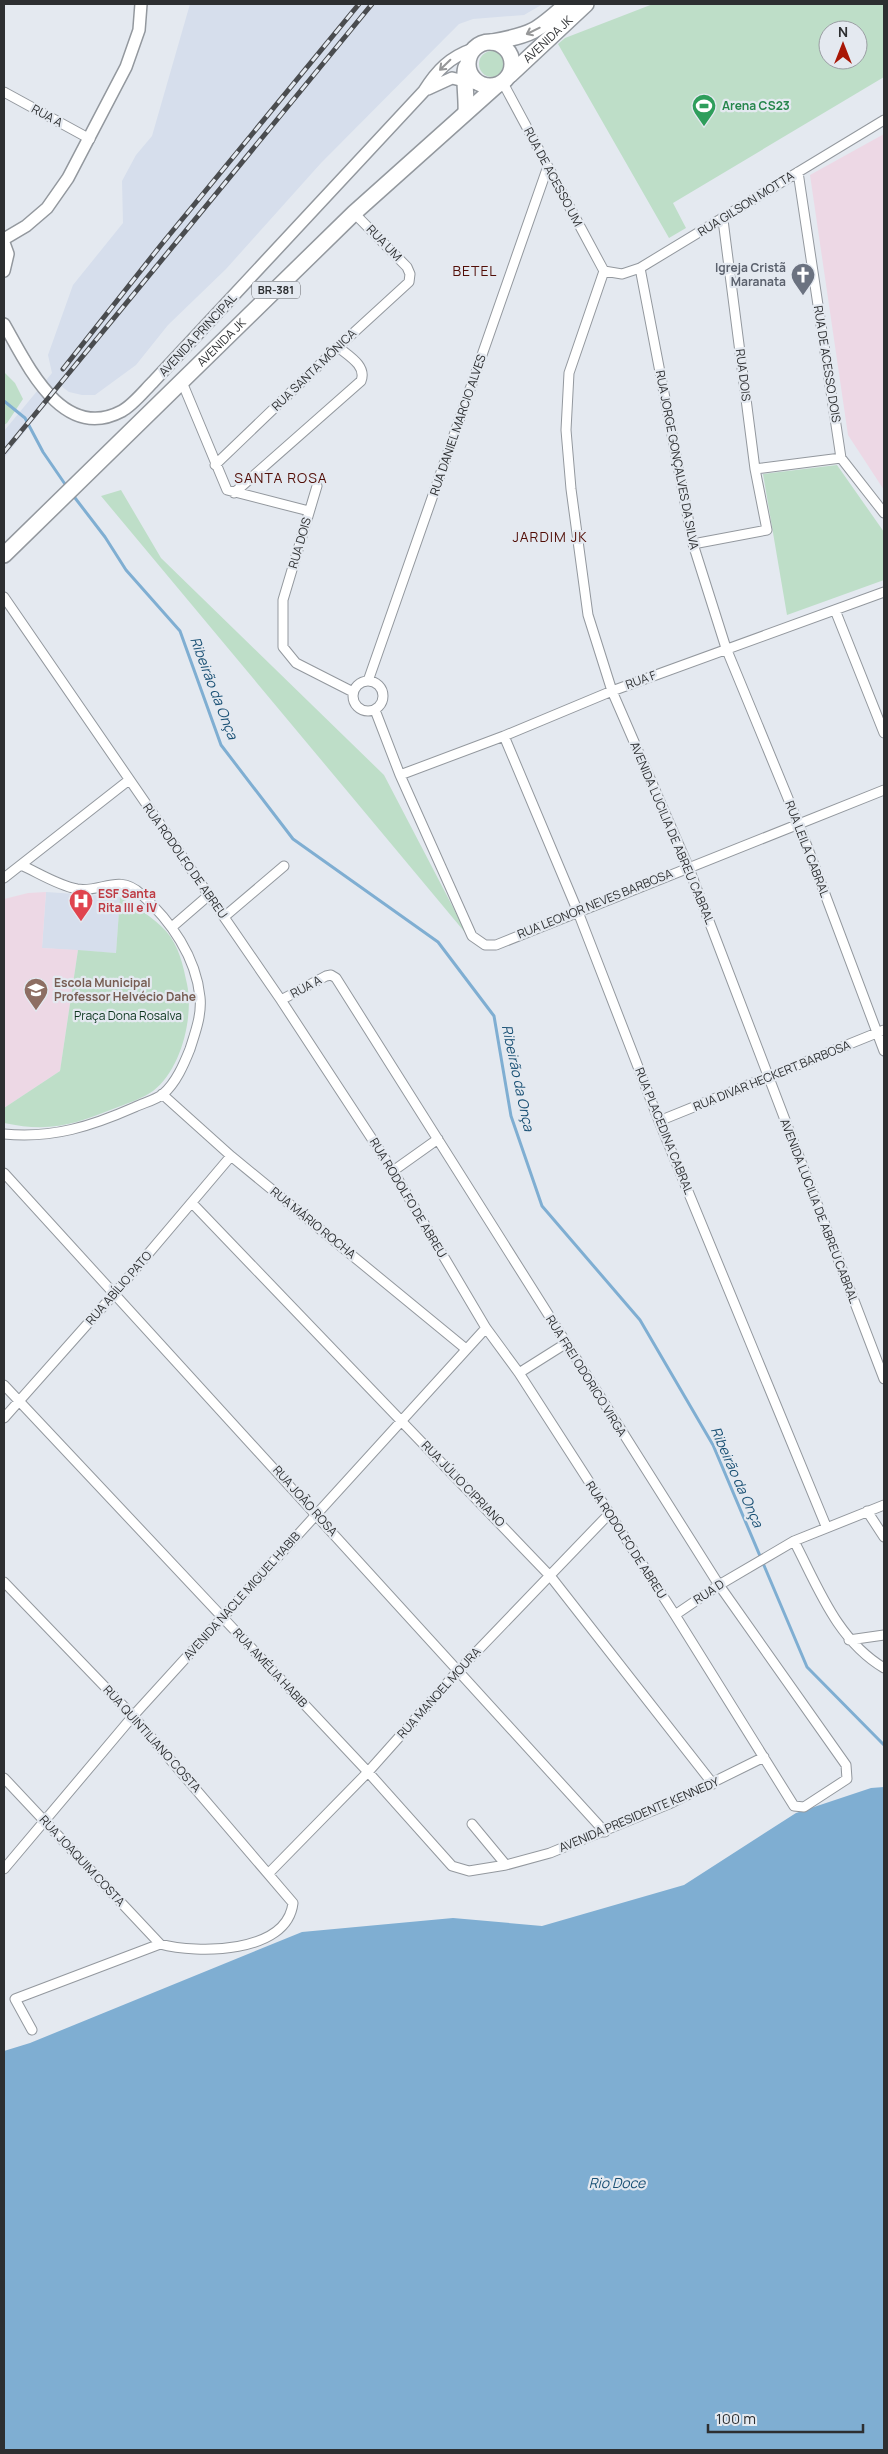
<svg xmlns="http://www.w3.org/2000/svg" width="888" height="2454" viewBox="0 0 888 2454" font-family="Manrope,sans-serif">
  <rect width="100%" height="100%" fill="#e4e9f0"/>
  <!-- built -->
  <path fill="#d6deec" d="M190,4H543L524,15L473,19L459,24L321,163L226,269L168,325L136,365L95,395H82L69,392L61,386L4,458V431L52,373L48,355L73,285L123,223L122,181L136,155L152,136Z
    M46,892L120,897L116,953L42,948Z"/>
  <!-- education -->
  <path fill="#edd8e5" d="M884,134V490L848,435L810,175Z
    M46,892L42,948L78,950L60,1071L4,1108V899L28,893Z"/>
  <!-- green -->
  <path fill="#bedec8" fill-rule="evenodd" d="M653,4H884V77L673,203L686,228L669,238L558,44L565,38ZM828,30H858V60H828Z
    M479 64a13 13 0 1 1 26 0a13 13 0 1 1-26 0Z
    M4,372L15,383L23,399L7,423L4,425Z
    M837,465L884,532V580L787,615L763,474Z
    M121,490L161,558L384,775L468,936L101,496Z
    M120,897C136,907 153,917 166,931C179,946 183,965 187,984C194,1017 181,1070 153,1091C143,1098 129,1103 118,1107C75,1124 51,1133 4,1123V1108L60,1071L78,950L116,953Z"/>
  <!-- water -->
  <path fill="#7faed2" d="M884,1787V2450H4V2051L30,2043L302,1932L453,1918L542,1926L684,1885L796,1813L871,1788Z"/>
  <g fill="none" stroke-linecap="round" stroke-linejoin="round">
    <!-- stream -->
    <path stroke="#7faed2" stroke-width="3" d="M4,401L25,418L43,452L67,487
      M72,494L105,537L126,570L180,631L221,745L293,839L438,942L494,1016L511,1116L542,1206L640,1320L713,1445L807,1667L884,1745"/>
    <defs>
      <path id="minor" d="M503,83L604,271
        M4,92L90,139
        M798,172L841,458L884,513
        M640,268L693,544L726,648L799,825L884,1051
        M604,271L569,373L566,430L571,489L588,615L612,691L688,866L884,1379
        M604,271L622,274L640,268L884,120
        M182,382L227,490L309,511
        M215,465L338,347L409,282L410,274L407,267L354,213
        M755,469L841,458
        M317,486L283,600V647L296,663L353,692
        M234,493L361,381C367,366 349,356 338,347
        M693,544L767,530L755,469L723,220
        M4,597L281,1000L393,1171L486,1328L519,1373L675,1615L794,1806L804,1807L847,1779L846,1765L719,1585L336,978L331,975L326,976L281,1000
        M835,610L884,733
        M353 696a15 15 0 1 1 30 0a15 15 0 1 1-30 0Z
        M368,681L547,169
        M375,710L400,775L472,936L485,945H496L884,790
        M504,736L578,912L659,1121L826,1526
        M400,775L504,736L612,691L884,592
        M4,878L129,780
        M224,917L284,866
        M172,927L209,895
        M162,1094L231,1156L466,1349
        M659,1121L884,1030
        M4,1134C52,1139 92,1126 135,1107C143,1103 156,1100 163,1094C176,1083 184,1064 190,1049C195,1033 202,1015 200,997C196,957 171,921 141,894C118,873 102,893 77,889C57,885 39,873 21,865
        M393,1171L438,1139
        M4,1173L605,1832
        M192,1203L551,1577L713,1784
        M519,1373L565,1344
        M4,1385L368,1772L452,1866L469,1871L506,1865L550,1853L669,1804L764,1757
        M4,1418L115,1293L231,1156
        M867,1511L884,1537
        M794,1541C818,1587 837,1640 884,1668
        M4,1582L133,1716L293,1903C287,1954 197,1954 160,1944L15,1999L32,2030
        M675,1615L719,1585L794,1541L884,1505
        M849,1640L884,1635
        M4,1778L160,1944
        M472,1824L506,1865
        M4,1869L133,1716L486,1328
        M269,1873L368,1772L458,1671L609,1514"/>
      <path id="tertiary" d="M428,89L452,78L481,85
        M4,239L26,226L47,208L68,178L126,67L139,30L141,4
        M4,243L8,254L4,271
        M4,324C27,364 62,443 122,411C133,405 144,391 153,382L424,91C437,70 450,57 473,49"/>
      <g id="primary">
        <circle cx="490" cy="64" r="22"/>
        <path d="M492,42C532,35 537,31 567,4"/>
        <path d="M466,67C463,73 467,101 466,112"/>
        <path id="s1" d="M510,75L586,4"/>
        <path id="s2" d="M4,555L354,213L496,86"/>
      </g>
    </defs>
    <!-- minor casing -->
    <use href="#minor" stroke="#93989e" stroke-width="11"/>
    <!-- tertiary casing -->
    <use href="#tertiary" stroke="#93989e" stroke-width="14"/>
    <!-- primary casing -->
    <use href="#primary" stroke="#93989e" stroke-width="18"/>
    <!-- minor -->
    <use href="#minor" stroke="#fff" stroke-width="9"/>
    <!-- tertiary -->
    <use href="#tertiary" stroke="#fff" stroke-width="11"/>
    <!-- primary -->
    <use href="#primary" stroke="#fff" stroke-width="15"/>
    <defs>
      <path id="rail" d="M63,369L161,245L359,4
        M4,452L372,4"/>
    </defs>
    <!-- rail casing -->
    <use href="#rail" stroke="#4a4c4f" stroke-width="5"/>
    <!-- rail -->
    <use href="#rail" stroke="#e4e9f0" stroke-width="3" stroke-dasharray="9" stroke-linecap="butt"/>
  </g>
  <!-- one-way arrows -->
  <defs><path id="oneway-shaft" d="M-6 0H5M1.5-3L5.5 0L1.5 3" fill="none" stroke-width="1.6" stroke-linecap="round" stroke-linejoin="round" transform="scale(1.25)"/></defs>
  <g stroke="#969798">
    <use href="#oneway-shaft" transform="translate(533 31) rotate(154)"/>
    <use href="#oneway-shaft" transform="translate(445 65) rotate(136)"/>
  </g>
  <!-- icons -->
  <defs>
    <symbol id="stadium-pin" viewBox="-11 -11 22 30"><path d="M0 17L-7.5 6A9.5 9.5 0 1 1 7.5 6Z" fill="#2e9e5b" stroke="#e4e9f0"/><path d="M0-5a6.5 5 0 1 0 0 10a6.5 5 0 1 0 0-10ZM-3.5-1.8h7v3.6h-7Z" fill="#fff"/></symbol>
    <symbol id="church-pin" viewBox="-11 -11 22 30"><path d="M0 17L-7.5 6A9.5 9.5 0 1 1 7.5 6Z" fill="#6b7280" stroke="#e4e9f0"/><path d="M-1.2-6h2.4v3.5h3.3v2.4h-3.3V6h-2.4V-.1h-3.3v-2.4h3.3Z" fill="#fff"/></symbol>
    <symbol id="hospital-pin" viewBox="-11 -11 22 30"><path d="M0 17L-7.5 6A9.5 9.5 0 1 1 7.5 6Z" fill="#e0444e" stroke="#e4e9f0"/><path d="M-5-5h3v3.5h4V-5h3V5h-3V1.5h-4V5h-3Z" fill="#fff"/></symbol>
    <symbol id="school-pin" viewBox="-11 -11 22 30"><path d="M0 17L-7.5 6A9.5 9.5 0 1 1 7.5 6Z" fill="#8d6e63" stroke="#e4e9f0"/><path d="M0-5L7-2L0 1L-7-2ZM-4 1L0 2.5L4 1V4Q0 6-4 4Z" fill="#fff"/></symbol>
  </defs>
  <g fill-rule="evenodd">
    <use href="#stadium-pin" x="690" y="92" width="28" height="38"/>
    <use href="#church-pin" x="789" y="261" width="28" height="38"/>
    <use href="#hospital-pin" x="67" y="887" width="28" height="38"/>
    <use href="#school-pin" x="22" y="976" width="28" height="38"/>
  </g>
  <g text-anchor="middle" stroke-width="4.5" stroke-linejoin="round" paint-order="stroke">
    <!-- shield labels -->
    <rect fill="#e4e9f0" stroke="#64676a" stroke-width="1" x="252" y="281.5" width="48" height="17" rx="4"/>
    <g font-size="11" font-weight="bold" fill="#2d2f31">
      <text x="276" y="294">BR-381</text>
    </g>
    <!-- street labels -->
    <g font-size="12" fill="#2d2f31" stroke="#e4e9f0">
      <text dy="4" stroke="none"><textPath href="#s1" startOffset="52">AVENIDA JK</textPath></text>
      <text transform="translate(47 116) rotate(29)" y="4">RUA A</text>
      <text transform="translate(553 177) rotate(62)" y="4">RUA DE ACESSO UM</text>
      <text transform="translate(746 204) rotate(-32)" y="4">RUA GILSON MOTTA</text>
      <text transform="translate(384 243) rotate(46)" y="4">RUA UM</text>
      <text transform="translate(198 335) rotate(-47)" y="4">AVENIDA PRINCIPAL</text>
      <text dy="4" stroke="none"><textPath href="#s2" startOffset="304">AVENIDA JK</textPath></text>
      <text transform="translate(827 364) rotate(81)" y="4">RUA DE ACESSO DOIS</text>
      <text transform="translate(314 370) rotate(-44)" y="4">RUA SANTA MÔNICA</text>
      <text transform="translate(743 375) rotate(83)" y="4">RUA DOIS</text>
      <text transform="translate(458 425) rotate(-71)" y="4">RUA DANIEL MARCIO ALVES</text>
      <text transform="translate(677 460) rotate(79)" y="4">RUA JORGE GONÇALVES DA SILVA</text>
      <text transform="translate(300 543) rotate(-74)" y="4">RUA DOIS</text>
      <text transform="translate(641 680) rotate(-20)" y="4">RUA F</text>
      <text transform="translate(672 833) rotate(67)" y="4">AVENIDA LUCILIA DE ABREU CABRAL</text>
      <text transform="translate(807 849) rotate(69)" y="4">RUA LEILA CABRAL</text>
      <text transform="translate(185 861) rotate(55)" y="4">RUA RODOLFO DE ABREU</text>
      <text transform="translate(595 904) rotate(-22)" y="4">RUA LEONOR NEVES BARBOSA</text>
      <text transform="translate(306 987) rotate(-28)" y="4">RUA A</text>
      <text transform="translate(772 1076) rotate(-22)" y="4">RUA DIVAR HECKERT BARBOSA</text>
      <text transform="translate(664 1131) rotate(68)" y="4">RUA PLACEDINA CABRAL</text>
      <text transform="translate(408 1198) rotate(59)" y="4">RUA RODOLFO DE ABREU</text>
      <text transform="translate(819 1211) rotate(69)" y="4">AVENIDA LUCILIA DE ABREU CABRAL</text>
      <text transform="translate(313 1223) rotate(39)" y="4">RUA MÁRIO ROCHA</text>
      <text transform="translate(119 1288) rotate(-49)" y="4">RUA ABÍLIO PATO</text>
      <text transform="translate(586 1376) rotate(58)" y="4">RUA FREI ODORICO VIRGA</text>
      <text transform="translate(463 1484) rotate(46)" y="4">RUA JÚLIO CIPRIANO</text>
      <text transform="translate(305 1501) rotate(48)" y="4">RUA JOÃO ROSA</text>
      <text transform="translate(626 1540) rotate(57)" y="4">RUA RODOLFO DE ABREU</text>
      <text transform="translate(709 1592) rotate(-33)" y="4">RUA D</text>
      <text transform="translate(242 1596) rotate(-48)" y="4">AVENIDA NACLE MIGUEL HABIB</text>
      <text transform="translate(270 1668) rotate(47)" y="4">RUA AMÉLIA HABIB</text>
      <text transform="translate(439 1693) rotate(-48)" y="4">RUA MANOEL MOURA</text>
      <text transform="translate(152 1739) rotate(48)" y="4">RUA QUINTILIANO COSTA</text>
      <text transform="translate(639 1815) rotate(-23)" y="4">AVENIDA PRESIDENTE KENNEDY</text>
      <text transform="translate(82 1861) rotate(47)" y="4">RUA JOAQUIM COSTA</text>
    </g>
    <!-- leisure labels -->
    <g font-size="12" font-weight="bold" fill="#27864d" stroke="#e4e9f0" text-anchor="start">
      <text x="722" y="110">Arena CS23</text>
    </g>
    <!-- worship labels -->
    <g font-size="12" font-weight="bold" fill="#5b616d" stroke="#e4e9f0" text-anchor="end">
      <text x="786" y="272">Igreja Cristã<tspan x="786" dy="14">Maranata</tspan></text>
    </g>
    <!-- health labels -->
    <g font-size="12" font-weight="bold" fill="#be3a42" stroke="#e4e9f0" text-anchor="start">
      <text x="98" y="898">ESF Santa<tspan x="98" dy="14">Rita III e IV</tspan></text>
    </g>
    <!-- education labels -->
    <g font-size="12" font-weight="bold" fill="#785e54" stroke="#e4e9f0" text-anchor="start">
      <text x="54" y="987">Escola Municipal<tspan x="54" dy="14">Professor Helvécio Dahe</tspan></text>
    </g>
    <!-- park labels -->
    <g font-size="12" fill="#0d361f" stroke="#e4e9f0">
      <text x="128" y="1020">Praça Dona Rosalva</text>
    </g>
    <!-- neighbourhood labels -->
    <g font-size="14" letter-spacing="1" fill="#510d06" stroke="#e4e9f0">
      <text x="475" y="276">BETEL</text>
      <text x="281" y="483">SANTA ROSA</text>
      <text x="550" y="542">JARDIM JK</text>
    </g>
    <!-- water labels -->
    <g font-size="14" font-style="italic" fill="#1a5175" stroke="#e4e9f0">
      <text transform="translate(214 688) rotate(69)" y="5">Ribeirão da Onça</text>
      <text transform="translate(518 1078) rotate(78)" y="5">Ribeirão da Onça</text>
      <text transform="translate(737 1477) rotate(66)" y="5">Ribeirão da Onça</text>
      <text x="617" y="2188">Rio Doce</text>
    </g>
  </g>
  <!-- border -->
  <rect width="888" height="2454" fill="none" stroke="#2d2f31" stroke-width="10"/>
  <!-- north arrow -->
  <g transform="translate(843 45)"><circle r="24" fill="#e4e9f0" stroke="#9b9fa4"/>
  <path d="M0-4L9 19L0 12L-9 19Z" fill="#a81605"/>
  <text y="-8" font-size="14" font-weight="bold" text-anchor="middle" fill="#2d2f31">N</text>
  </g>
  <!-- scale -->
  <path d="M708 2424v8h155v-8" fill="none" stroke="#2d2f31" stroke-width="2.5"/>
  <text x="716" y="2424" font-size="15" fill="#2d2f31" stroke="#e4e9f0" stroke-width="4" paint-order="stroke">100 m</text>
</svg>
